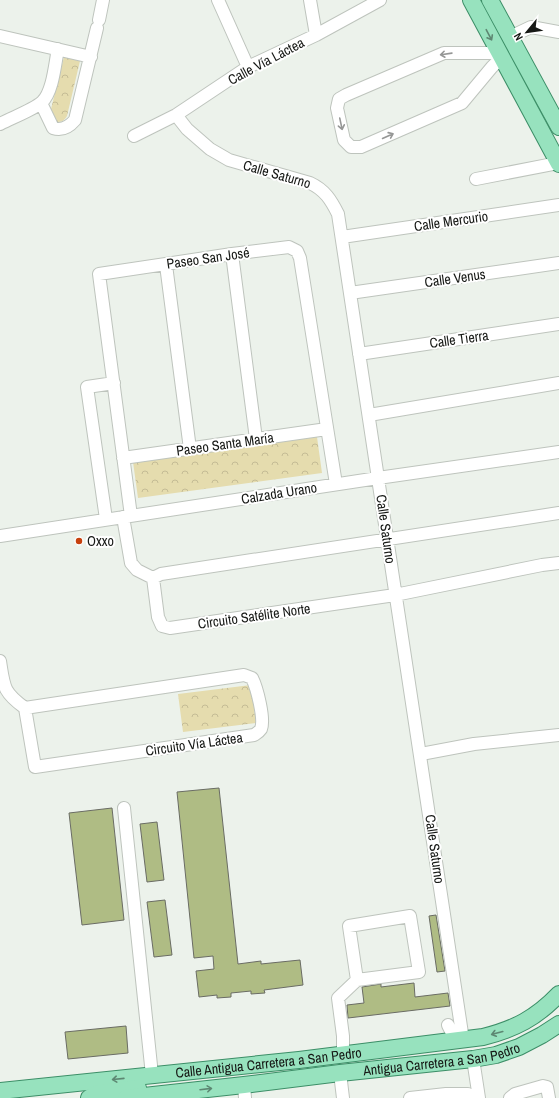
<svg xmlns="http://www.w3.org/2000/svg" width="559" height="1098" viewBox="0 0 559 1098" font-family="'Archivo Narrow',sans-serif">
  <defs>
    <pattern id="park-crowns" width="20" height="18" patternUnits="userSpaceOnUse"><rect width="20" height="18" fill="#e5dcae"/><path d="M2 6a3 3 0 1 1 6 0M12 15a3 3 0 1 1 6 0" fill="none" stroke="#c4bc95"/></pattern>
  </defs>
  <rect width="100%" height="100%" fill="#ecf2eb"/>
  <!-- park -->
  <path fill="url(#park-crowns)" d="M64,57L80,61L67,116C64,121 62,122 56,122L50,113Z
    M317,437L322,473L138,498L133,462Z
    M251,685L256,723L183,732L178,694Z"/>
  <!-- building -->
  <path fill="#afbc84" stroke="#6a6c64" d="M219,788L238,964L261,961V964L300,960L303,985L264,990L265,993L251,994V991L231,993V997L217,998V995L199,997L196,971L214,969L213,956L194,958L177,792Z
    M112,808L124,920L82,925L69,813Z
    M157,822L164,880L147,882L140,824Z
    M165,900L172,955L154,957L147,902Z
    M436,915L445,971L437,972L429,916Z
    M414,983L415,997L448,993L450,1006L348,1018L347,1005L364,1003L362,987L381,984V987Z
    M126,1026L128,1053L68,1059L65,1032Z"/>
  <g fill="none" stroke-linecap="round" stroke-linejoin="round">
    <defs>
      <path id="minor" d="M218,0L248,67
        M310,0L316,35
        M99,20L103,0
        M0,36L91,57
        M510,37L531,27L559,32
        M499,53H444L346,95L339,99L337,108L344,140L351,147H361L462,103L492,67L501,58
        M41,103L53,128C62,131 69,127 75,120L97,28
        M176,115L187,129L210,149L229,160L310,183C325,190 331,200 338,214L463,1040
        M0,124C11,118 33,110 42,102C53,92 55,63 58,49
        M134,136L176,115L248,67L316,35L380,0
        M476,179L558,163
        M342,237L559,205
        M232,254L256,439
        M166,265L190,449
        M350,293L559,263
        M359,354L559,324
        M369,415L559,383
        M123,458L327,429
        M131,516L99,274L232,254L289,247L297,251L300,258L336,484
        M123,517L131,563L137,570L153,578
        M106,519L87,387L114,383
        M0,536L378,478L559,452
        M153,578L158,617L162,626L170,628L395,595L542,565L559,563
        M153,578L161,574L559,513
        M0,661C4,687 3,692 25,708
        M244,675L252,678C257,688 265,719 261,729C259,732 257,733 254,735L35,767L25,708Z
        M421,754L474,744L559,735
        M124,808L152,1075
        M448,1025L456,1041
        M343,1055V1036L338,998L357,980L419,972L410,916L349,926L357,980
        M473,1059L479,1098
        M340,1073L343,1098
        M244,1085L245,1098
        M410,1098L446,1094H468L473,1098
        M510,1098L515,1094L543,1086L547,1087L549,1098"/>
      <g id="major">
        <path d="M471,0L559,164"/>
        <path d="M490,0L559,127"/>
        <path id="s1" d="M0,1091L299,1060L483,1037C515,1029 536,1018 559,994"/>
        <path d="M89,1098L96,1094L138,1088"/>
        <path id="s2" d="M126,1098L244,1085L340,1073L473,1059L496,1055L519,1047L542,1035L559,1024"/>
      </g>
    </defs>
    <!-- minor casing -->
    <use href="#minor" stroke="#bec4bd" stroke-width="14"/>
    <!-- major casing -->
    <use href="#major" stroke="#3c8e67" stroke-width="18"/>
    <!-- minor -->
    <use href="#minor" stroke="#fff" stroke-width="12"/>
    <!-- major -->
    <use href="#major" stroke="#97e2be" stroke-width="16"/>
  </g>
  <!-- one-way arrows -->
  <defs><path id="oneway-shaft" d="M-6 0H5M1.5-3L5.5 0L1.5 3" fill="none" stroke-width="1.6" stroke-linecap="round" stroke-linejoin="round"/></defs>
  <g stroke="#5d8772">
    <use href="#oneway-shaft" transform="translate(489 35) rotate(62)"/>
    <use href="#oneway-shaft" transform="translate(497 1033) rotate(165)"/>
    <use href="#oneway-shaft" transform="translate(118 1079) rotate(174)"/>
    <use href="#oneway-shaft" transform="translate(206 1089) rotate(-7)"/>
  </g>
  <g stroke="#969796">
    <use href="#oneway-shaft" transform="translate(446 54) rotate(172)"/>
    <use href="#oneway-shaft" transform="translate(341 124) rotate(78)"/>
    <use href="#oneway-shaft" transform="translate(388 136) rotate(-24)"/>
  </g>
  <!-- markers -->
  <circle fill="#c7400d" stroke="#fff" stroke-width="1.5" cx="79" cy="541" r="4"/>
  <g text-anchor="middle" stroke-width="4" stroke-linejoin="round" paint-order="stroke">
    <!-- street labels -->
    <g font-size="14" fill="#161815" stroke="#fff">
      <text transform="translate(266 61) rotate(-28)" y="5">Calle Vía Láctea</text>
      <text transform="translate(277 174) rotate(16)" y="5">Calle Saturno</text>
      <text transform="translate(451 221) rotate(-8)" y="5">Calle Mercurio</text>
      <text transform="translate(208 258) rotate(-8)" y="5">Paseo San José</text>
      <text transform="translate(455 278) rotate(-8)" y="5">Calle Venus</text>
      <text transform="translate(459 339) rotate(-8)" y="5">Calle Tierra</text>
      <text transform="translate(225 444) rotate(-8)" y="5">Paseo Santa María</text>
      <text transform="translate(279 493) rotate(-9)" y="5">Calzada Urano</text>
      <text transform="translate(386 529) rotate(82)" y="5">Calle Saturno</text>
      <text transform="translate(254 616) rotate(-8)" y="5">Circuito Satélite Norte</text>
      <text transform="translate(194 744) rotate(-8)" y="5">Circuito Vía Láctea</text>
      <text transform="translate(435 849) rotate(82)" y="5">Calle Saturno</text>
      <text dy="5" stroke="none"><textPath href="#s2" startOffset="318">Antigua Carretera a San Pedro</textPath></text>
      <text dy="5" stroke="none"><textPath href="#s1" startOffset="270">Calle Antigua Carretera a San Pedro</textPath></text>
    </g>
    <!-- poi labels -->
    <g font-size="14" fill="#161815" stroke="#fff" text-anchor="start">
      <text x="87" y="546">Oxxo</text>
    </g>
  </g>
  <!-- north arrow -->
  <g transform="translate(527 32) rotate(241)" stroke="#ffffff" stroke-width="3" paint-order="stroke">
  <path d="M0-3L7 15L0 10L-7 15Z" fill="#161815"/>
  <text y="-6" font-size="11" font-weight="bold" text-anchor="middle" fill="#161815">N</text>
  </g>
</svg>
